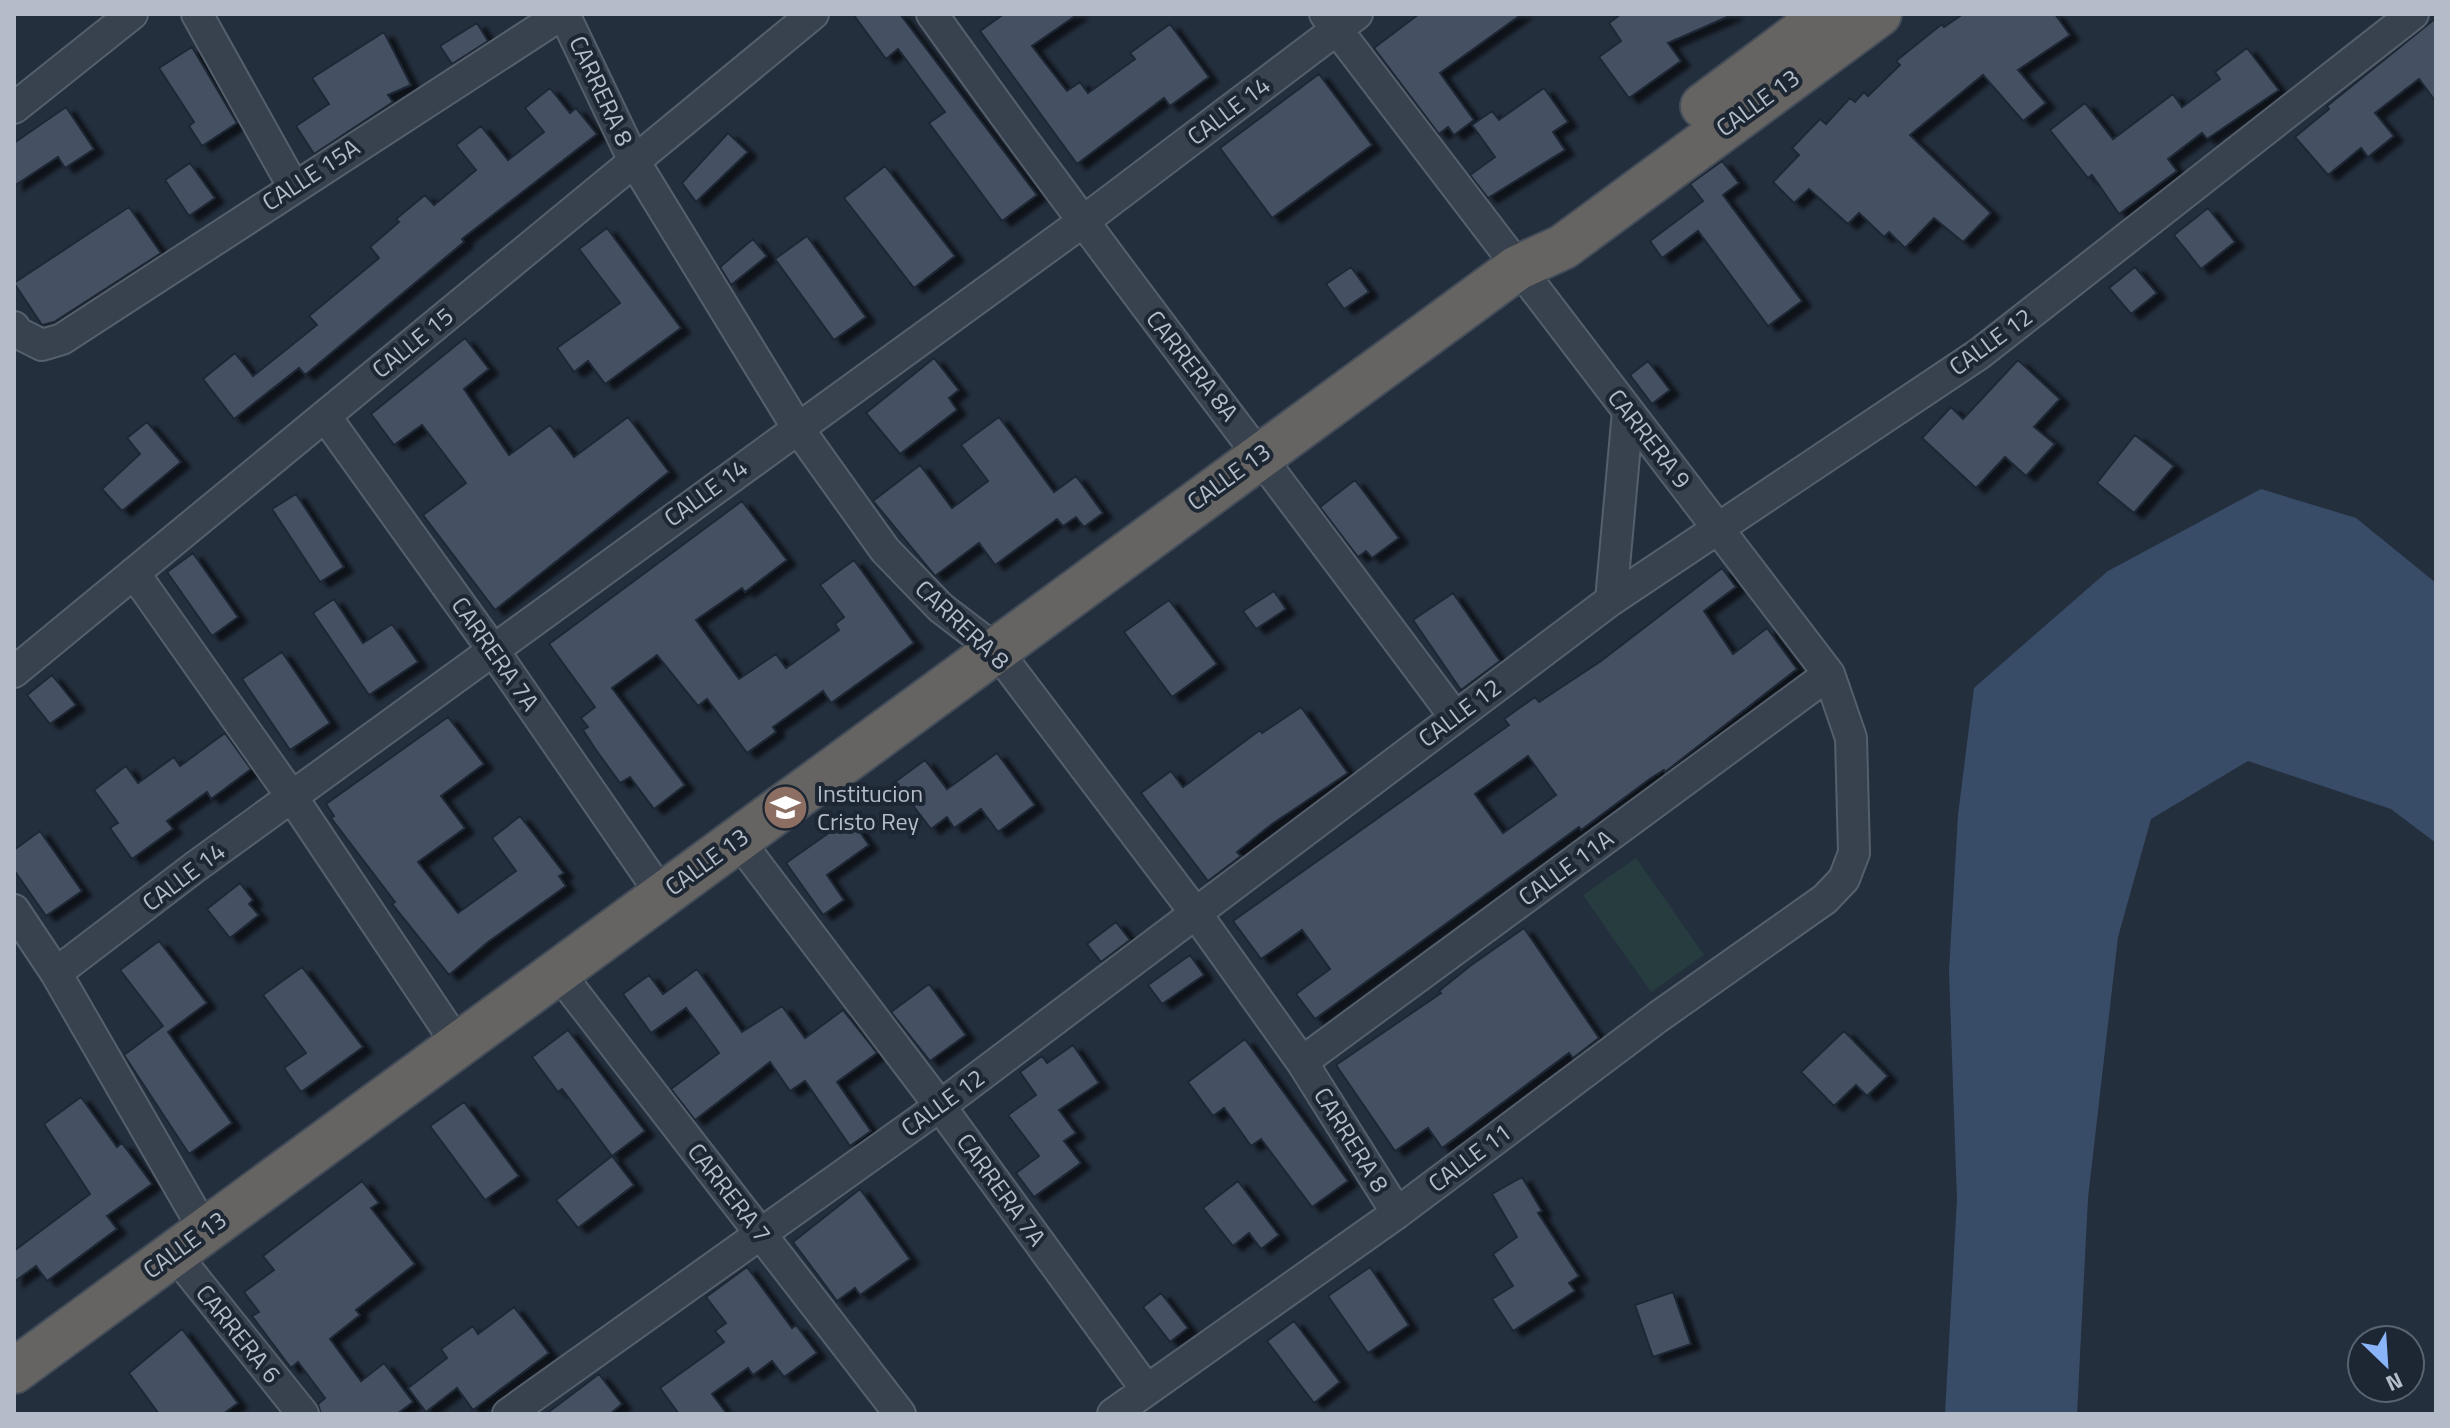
<svg xmlns="http://www.w3.org/2000/svg" width="2450" height="1428" viewBox="0 0 2450 1428" font-family="'Titillium Web',sans-serif">
  <defs>
    <filter id="shadow"><feDropShadow dx="9" dy="5" stdDeviation="2" flood-color="#0009"/></filter>
  </defs>
  <rect width="100%" height="100%" fill="#242f3e"/>
  <!-- green -->
  <path fill="#263c3f" d="M1636,858L1704,955L1651,992L1583,895Z"/>
  <!-- water -->
  <path fill="#394c67" d="M2261,489L2356,518L2436,583V843L2391,809L2248,761L2151,819L2118,937L2088,1198L2077,1414H1945L1957,1199L1949,971L1958,815L1974,688L2108,571Z"/>
  <!-- building -->
  <path fill="#455162" stroke="#1f2835" stroke-width="2" fill-rule="evenodd" filter="url(#shadow)" d="M853,14H900L1037,195L1002,221L929,123L945,112L898,49L886,59Z
    M1004,14H1078L1032,46L1067,91L1080,82L1088,93L1135,59L1130,53L1170,24L1209,77L1170,106L1164,98L1077,164L980,31Z
    M1419,14H1522L1440,73L1474,120L1454,135L1448,127L1439,134L1374,48Z
    M1621,14H1734L1668,43L1681,61L1629,98L1599,57L1621,41L1609,23Z
    M1963,14H2055L2070,35L2018,70L2046,103L2023,121L1983,75L1910,135L1991,213L1963,242L1934,218L1905,248L1889,232L1884,237L1859,213L1848,224L1809,189L1794,203L1773,182L1799,155L1792,148L1820,119L1826,124L1850,98L1855,102L1864,92L1868,96L1900,65L1896,61L1942,24L1944,27Z
    M2436,18V102L2419,79L2375,113L2394,136L2368,157L2361,148L2328,175L2295,137L2329,109L2327,106Z
    M477,23L488,41L452,64L440,46Z
    M384,32L411,85L388,95L393,102L314,154L296,126L329,104L312,78Z
    M192,47L237,123L202,146L189,126L194,122L159,68Z
    M2247,48L2279,90L2207,139L2202,133L2168,159L2177,171L2119,214L2092,175L2088,178L2050,130L2085,103L2113,139L2173,94L2182,107L2220,79L2215,72Z
    M1319,74L1372,145L1272,218L1220,148Z
    M550,88L570,113L576,108L597,134L462,239L464,242L305,375L299,368L234,419L203,379L235,353L253,376L317,325L309,316L379,258L370,247L399,222L396,219L425,195L434,205L476,170L456,145L481,126L508,160L544,132L525,108Z
    M1544,88L1568,122L1553,132L1565,150L1488,198L1470,175L1495,157L1472,125L1492,111L1499,120Z
    M66,107L94,149L65,168L58,157L14,186V143Z
    M728,133L748,152L696,202L682,183Z
    M1722,161L1739,183L1723,195L1802,301L1768,326L1698,231L1662,258L1650,241L1703,201L1690,184Z
    M190,163L215,198L189,216L165,180Z
    M885,166L955,256L914,288L844,198Z
    M129,207L161,253L54,322L42,325L14,283Z
    M2208,208L2235,242L2201,269L2174,235Z
    M607,228L681,328L605,384L588,361L574,372L557,348L620,303L579,249Z
    M807,236L866,317L834,340L775,259Z
    M753,239L767,256L731,285L720,267Z
    M1351,267L1369,292L1344,309L1326,284Z
    M2135,267L2157,293L2131,314L2109,288Z
    M465,338L489,369L464,389L509,455L550,425L574,457L628,417L669,472L495,610L423,515L466,483L422,425L394,445L371,414Z
    M934,358L959,390L949,398L957,410L900,454L866,413Z
    M2018,360L2060,399L2034,427L2055,444L2026,476L2005,457L1976,488L1922,438L1951,407L1963,419Z
    M1648,361L1670,390L1652,404L1630,375Z
    M999,417L1054,492L1076,476L1103,513L1084,527L1076,517L1063,526L1057,519L995,565L979,543L935,576L873,501L920,465L952,508L988,481L961,445Z
    M147,422L181,462L122,511L102,489L140,454L127,438Z
    M2135,435L2174,466L2134,513L2097,483Z
    M1355,480L1399,538L1372,558L1366,551L1358,557L1320,507Z
    M296,494L344,567L320,582L272,509Z
    M742,501L787,560L745,592L742,588L696,620L739,679L776,654L786,668L839,630L835,624L844,617L820,585L854,560L914,643L831,703L823,691L773,727L776,732L747,753L707,699L698,706L657,655L612,688L685,785L654,809L630,777L620,783L596,750L583,730L588,727L581,718L595,707L549,644Z
    M193,553L238,617L212,636L167,572Z
    M1722,568L1736,587L1704,611L1733,654L1767,628L1797,669L1665,772L1664,770L1651,778L1581,830L1579,827L1315,1019L1296,994L1330,969L1302,930L1261,959L1233,921L1509,725L1504,719L1535,697L1539,702L1601,661ZM1528,756L1556,795L1503,833L1475,794Z
    M1274,591L1286,609L1256,629L1243,611Z
    M1453,593L1500,661L1461,690L1413,620Z
    M334,599L363,643L392,624L418,662L369,695L313,613Z
    M1169,600L1217,664L1172,697L1124,632Z
    M282,652L330,723L290,750L242,679Z
    M52,675L76,705L50,724L27,695Z
    M1301,707L1348,773L1272,824L1237,852L1241,856L1208,881L1141,793L1171,771L1183,787L1260,730L1262,733Z
    M448,717L484,764L441,796L465,828L418,862L458,913L516,871L492,838L520,816L564,873L559,876L566,886L488,942L449,975L392,904L395,902L331,818L334,816L326,804Z
    M225,733L251,769L211,799L207,792L167,821L173,829L132,859L110,828L118,823L94,790L126,766L138,783L174,757L180,766Z
    M997,753L1035,805L998,832L981,809L954,828L947,817L931,829L895,782L925,760L947,789Z
    M850,818L869,845L827,875L844,900L823,915L786,863Z
    M40,831L82,891L46,916L14,870V850Z
    M240,883L253,900L249,904L259,915L230,938L207,909Z
    M1116,922L1130,940L1101,962L1087,944Z
    M1524,928L1599,1038L1573,1058L1569,1053L1442,1148L1428,1128L1395,1151L1336,1065L1441,993L1439,991L1470,966Z
    M159,941L207,1003L168,1032L232,1123L189,1154L124,1055L163,1026L120,970Z
    M1190,955L1204,975L1162,1004L1148,985Z
    M302,967L363,1047L301,1092L284,1068L306,1053L263,995Z
    M697,969L742,1032L782,1006L805,1038L843,1010L877,1053L837,1082L871,1131L850,1146L805,1081L790,1091L770,1062L695,1120L671,1089L719,1053L686,1008L651,1033L623,994L649,975L663,994Z
    M929,984L966,1035L930,1061L891,1012Z
    M568,1030L645,1131L612,1156L562,1089L558,1092L532,1057Z
    M1844,1031L1888,1076L1867,1096L1856,1085L1834,1106L1801,1072Z
    M1245,1039L1348,1181L1312,1207L1261,1139L1251,1146L1224,1108L1213,1116L1188,1082Z
    M1073,1045L1099,1083L1059,1110L1076,1133L1064,1141L1081,1163L1034,1197L1016,1173L1039,1156L1008,1115L1036,1095L1020,1072L1042,1056L1047,1063Z
    M81,1097L117,1147L122,1143L152,1184L107,1216L117,1229L47,1281L36,1266L14,1282V1251L90,1194L44,1124Z
    M464,1102L519,1176L485,1200L430,1126Z
    M612,1156L634,1185L578,1228L556,1200Z
    M1522,1177L1542,1211L1538,1213L1579,1276L1569,1283L1575,1291L1513,1331L1492,1299L1513,1286L1493,1254L1517,1237L1492,1194Z
    M362,1181L379,1203L371,1208L415,1264L356,1310L360,1315L330,1339L361,1381L384,1363L413,1402L397,1414H321L318,1404L325,1398L298,1362L291,1368L252,1316L259,1312L244,1292L274,1270L263,1256Z
    M1238,1181L1279,1235L1261,1249L1249,1233L1233,1246L1203,1208Z
    M860,1189L910,1259L860,1295L855,1288L837,1301L793,1242Z
    M747,1267L792,1328L796,1325L817,1353L784,1377L772,1361L753,1375L748,1368L712,1394L727,1414H679L660,1388L724,1342L715,1331L726,1323L706,1297Z
    M1370,1267L1409,1325L1368,1353L1328,1296Z
    M1673,1292L1691,1344L1653,1357L1635,1305Z
    M1161,1293L1188,1328L1170,1342L1143,1307Z
    M514,1307L549,1353L473,1410L457,1388L426,1412L408,1388L447,1358L441,1349L473,1326L478,1334Z
    M1294,1321L1340,1382L1314,1403L1267,1341Z
    M182,1329L238,1403L223,1414H159L129,1373Z
    M599,1374L622,1404L610,1414H546Z"/>
  <g fill="none" stroke-linecap="round" stroke-linejoin="round">
    <defs>
      <path id="minor" d="M197,14L293,186
        M564,14L634,161L797,427L885,550L941,608L996,650L1197,915L1302,1062L1397,1213
        M932,14C1102,252 1281,482 1455,717
        M14,108L132,14
        M14,327L18,333L42,345L62,339L562,14
        M325,416L493,650L662,895
        M134,573L292,797L458,1045
        M1611,600L1628,411
        M14,672L813,14
        M738,840L940,1106L1146,1389
        M14,910L56,973L205,1231
        M558,972L900,1414
        M56,973L195,867L1081,223L1357,14
        M1302,1062L1829,674
        M174,1253L303,1414
        M508,1414L940,1106L1611,600L1979,354L2413,14
        M1113,1414L1397,1213L1658,1017L1825,899L1844,879L1854,853L1851,738L1829,674L1325,14"/>
      <path id="trunk" d="M1703,106L1826,14
        M14,1371L1517,268L1563,247L1879,14"/>
    </defs>
    <!-- minor casing -->
    <use href="#minor" stroke="#565f6c" stroke-width="34"/>
    <!-- trunk casing -->
    <use href="#trunk" stroke="#434c59" stroke-width="48"/>
    <!-- minor -->
    <use href="#minor" stroke="#38414e" stroke-width="30"/>
    <!-- trunk -->
    <use href="#trunk" stroke="#656462" stroke-width="44"/>
  </g>
  <!-- icons -->
  <defs>
    <symbol id="school-disc" viewBox="-11 -11 22 22"><circle r="9.5" fill="#8d6e63" stroke="#1d2633"/><path d="M0-5L7-2L0 1L-7-2ZM-4 1L0 2.5L4 1V4Q0 6-4 4Z" fill="#fff"/></symbol>
  </defs>
  <g fill-rule="evenodd">
    <use href="#school-disc" x="760" y="782" width="51" height="51"/>
  </g>
  <g text-anchor="middle" stroke-width="8" stroke-linejoin="round" paint-order="stroke">
    <!-- street labels -->
    <g font-size="24" fill="#b4bcc9" stroke="#1d2633">
      <text transform="translate(601 91) rotate(65)" y="8">CARRERA 8</text>
      <text transform="translate(1758 103) rotate(-36)" y="8">CALLE 13</text>
      <text transform="translate(1229 111) rotate(-37)" y="8">CALLE 14</text>
      <text transform="translate(311 175) rotate(-33)" y="8">CALLE 15A</text>
      <text transform="translate(1991 342) rotate(-36)" y="8">CALLE 12</text>
      <text transform="translate(413 343) rotate(-39)" y="8">CALLE 15</text>
      <text transform="translate(1192 366) rotate(52)" y="8">CARRERA 8A</text>
      <text transform="translate(1649 439) rotate(52)" y="8">CARRERA 9</text>
      <text transform="translate(1229 477) rotate(-36)" y="8">CALLE 13</text>
      <text transform="translate(706 493) rotate(-36)" y="8">CALLE 14</text>
      <text transform="translate(962 625) rotate(43)" y="8">CARRERA 8</text>
      <text transform="translate(495 654) rotate(55)" y="8">CARRERA 7A</text>
      <text transform="translate(1460 713) rotate(-37)" y="8">CALLE 12</text>
      <text transform="translate(707 862) rotate(-36)" y="8">CALLE 13</text>
      <text transform="translate(1566 868) rotate(-36)" y="8">CALLE 11A</text>
      <text transform="translate(184 877) rotate(-37)" y="8">CALLE 14</text>
      <text transform="translate(943 1103) rotate(-36)" y="8">CALLE 12</text>
      <text transform="translate(1351 1140) rotate(58)" y="8">CARRERA 8</text>
      <text transform="translate(1470 1158) rotate(-37)" y="8">CALLE 11</text>
      <text transform="translate(1001 1190) rotate(54)" y="8">CARRERA 7A</text>
      <text transform="translate(729 1193) rotate(52)" y="8">CARRERA 7</text>
      <text transform="translate(185 1245) rotate(-36)" y="8">CALLE 13</text>
      <text transform="translate(238 1334) rotate(51)" y="8">CARRERA 6</text>
    </g>
    <!-- poi labels -->
    <g font-size="24" fill="#b4bcc9" stroke="#1d2633" text-anchor="start">
      <text x="817" y="802">Institucion<tspan x="817" dy="28">Cristo Rey</tspan></text>
    </g>
  </g>
  <!-- border -->
  <rect width="2450" height="1428" fill="none" stroke="#b4bcc9" stroke-width="32"/>
  <!-- north arrow -->
  <g transform="translate(2386 1364) rotate(155)"><circle r="38" fill="#1d2633" stroke="#59626f" stroke-width="2"/>
  <path d="M0-6L14 30L0 20L-14 30Z" fill="#8ab4f8"/>
  <text y="-12" font-size="22" font-weight="bold" text-anchor="middle" fill="#b4bcc9">N</text>
  </g>
</svg>
